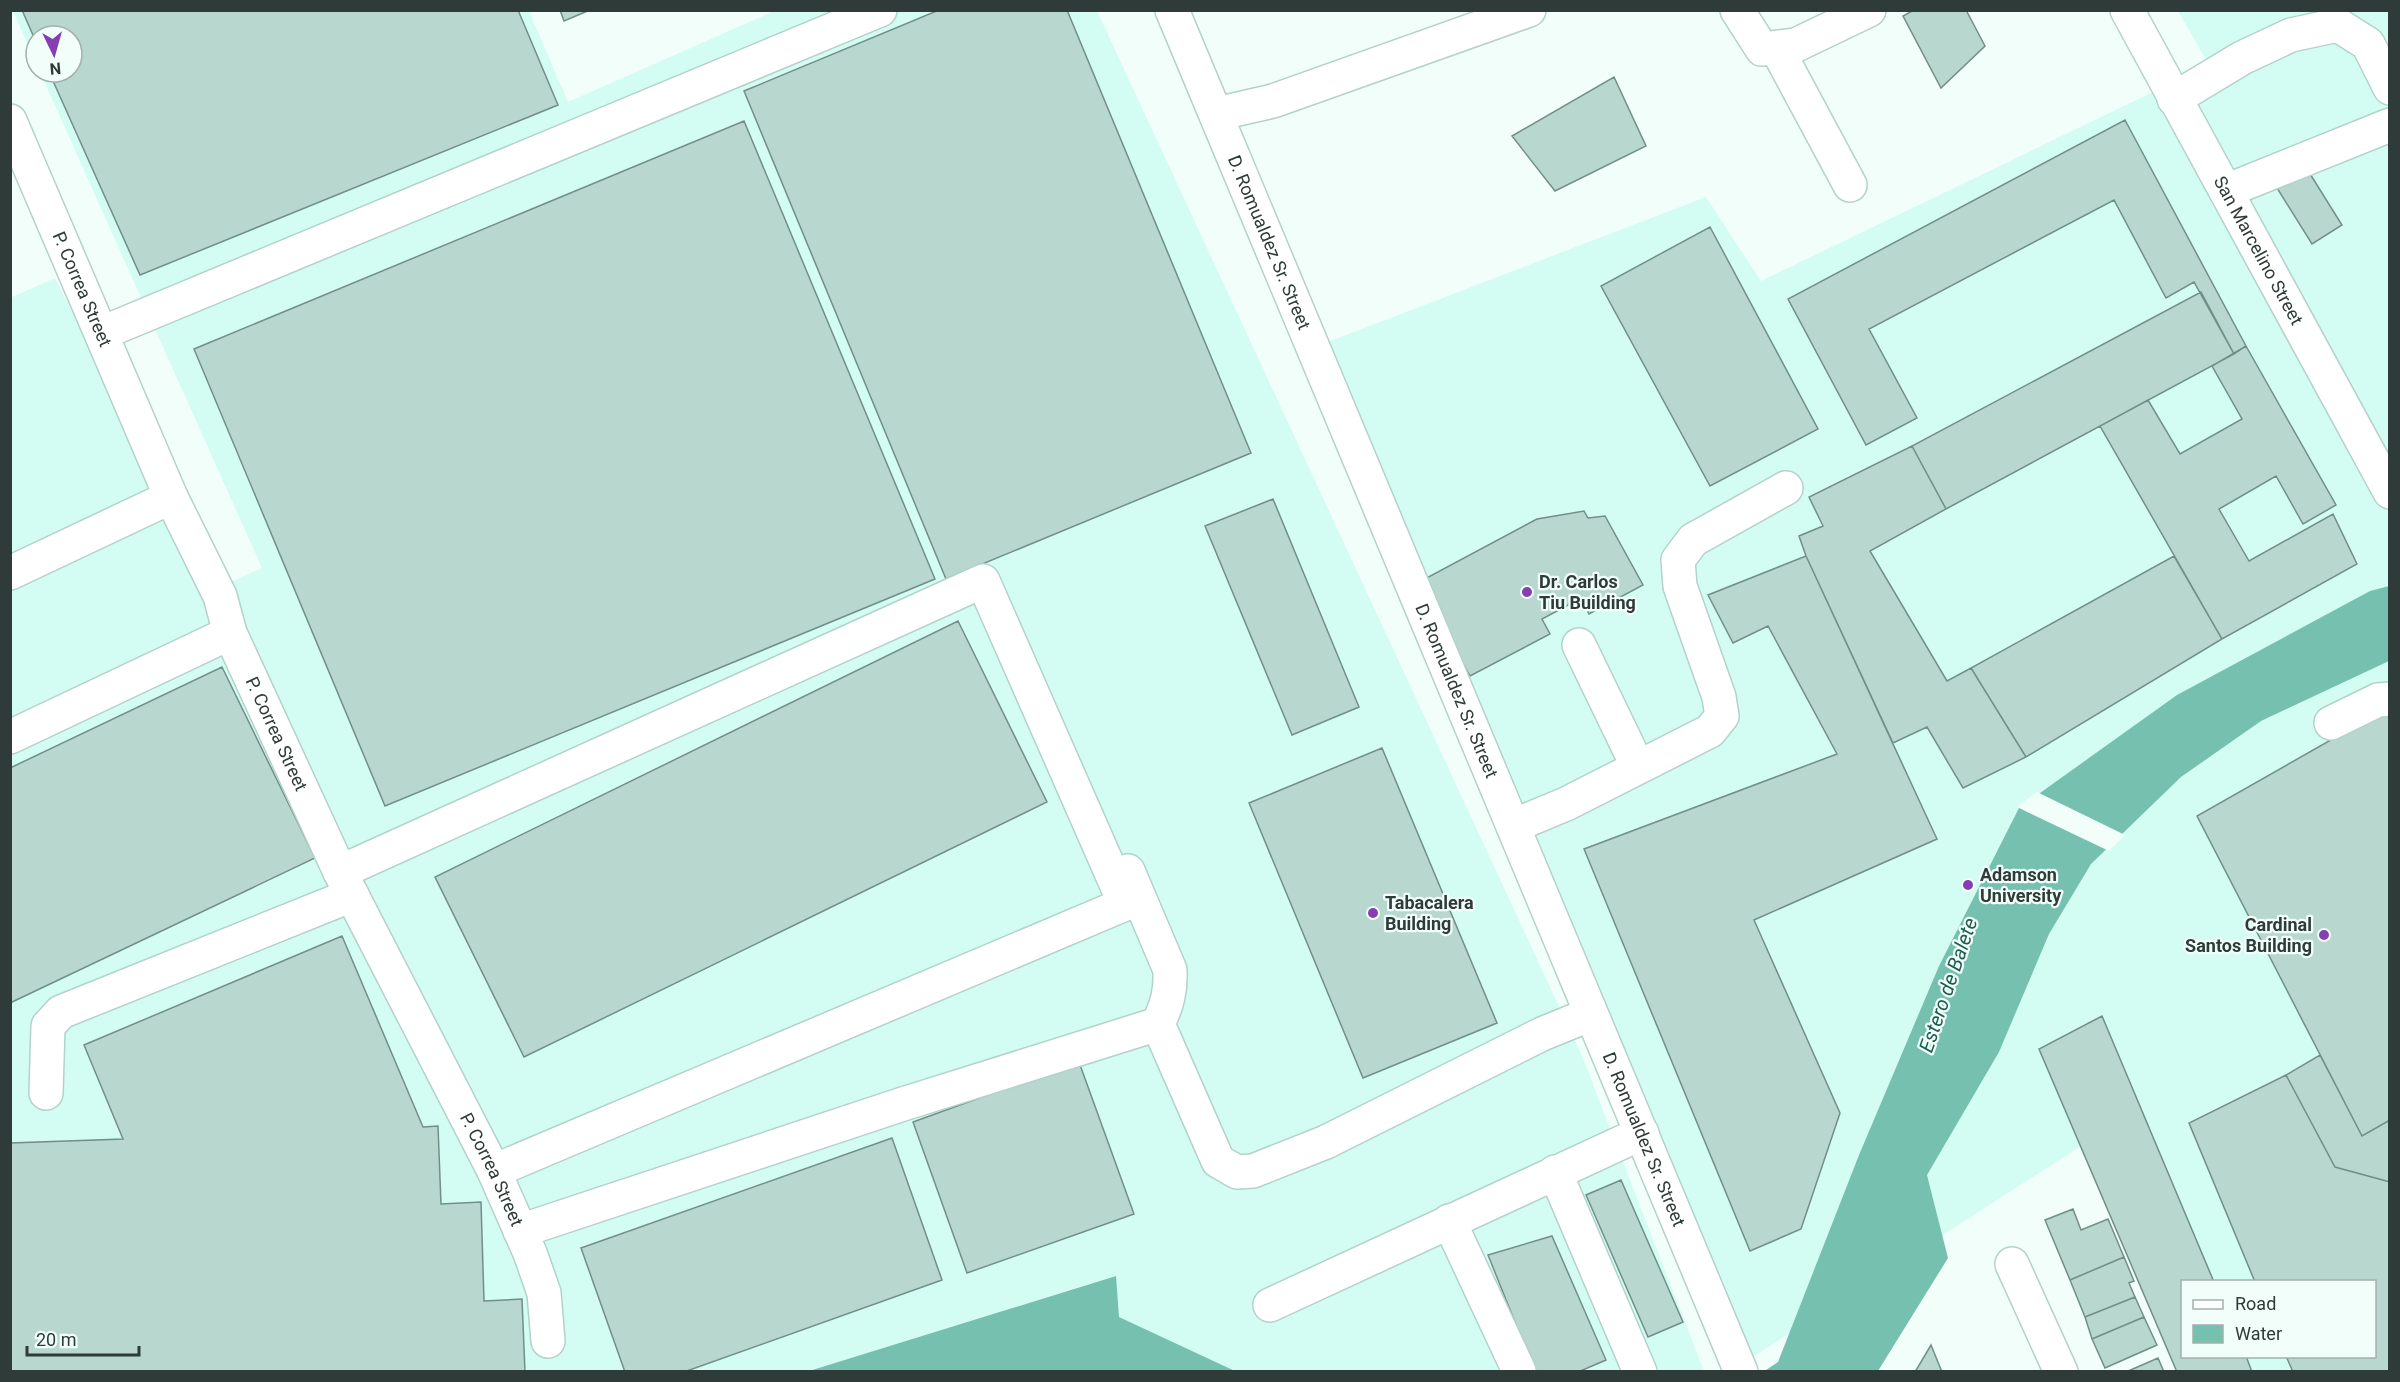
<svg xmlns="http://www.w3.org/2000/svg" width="2400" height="1382" viewBox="0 0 2400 1382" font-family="Roboto,sans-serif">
  <rect width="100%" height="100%" fill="#f1fefa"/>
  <!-- built -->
  <path fill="#d3fdf3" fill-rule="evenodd" d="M13,11H529L568,102L774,11H1097L1582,1056L1704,1371H1235L1119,1317L1115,1276L809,1371H11L10,298L55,278L212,590L262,568L40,72H72V36H36V63Z
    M2178,11H2389L2390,585L2370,592L2390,625L2389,1371H2177L2081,1146L1745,1362L1320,345L1706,197L1761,281L2209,65ZM2182,1282H2374V1356H2182Z"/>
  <!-- water -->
  <path fill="#76c0b0" d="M2389,586V661L2261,721L2181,777L2091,864L2049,934L1999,1052L1927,1175L1948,1258L1878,1371L1763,1372L1778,1362L1859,1155L1939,966L2019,808L2177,695L2370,591Z
    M1116,1276L1119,1317L1235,1371H809Z"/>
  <!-- pier -->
  <path fill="#f1fefa" d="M2037,792L2125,835L2109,851L2017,807Z"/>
  <!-- building -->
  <path fill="#b7d7cf" stroke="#718f87" stroke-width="1.5" d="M22,10H518L558,105L140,275L49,72H72V36H36V42Z
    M560,10H590L564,21Z
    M939,10H1067L1251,453L946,579L744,91Z
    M1914,10H1966L1985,46L1941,88L1903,16Z
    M1614,77L1646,146L1555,191L1512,136Z
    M2125,120L2246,346L2234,354L2194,282L2166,298L2114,200L1869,329L1917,418L1866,445L1788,299Z
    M744,121L935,579L385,806L194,349Z
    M2307,169L2342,225L2312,244L2277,188Z
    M1710,227L1818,429L1710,486L1601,286Z
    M2201,292L2234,354L1946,509L1912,446Z
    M2246,346L2336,505L2303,524L2276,476L2219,509L2249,561L2333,514L2357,564L2222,639L2100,426L2148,400L2180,454L2242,419L2212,366Z
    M1912,446L1946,509L1870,551L1947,681L1971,668L2026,757L1963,788L1927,727L1893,743L1806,556L1799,536L1823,526L1809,497Z
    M1273,499L1359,707L1292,735L1205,526Z
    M1584,511L1588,518L1605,516L1643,585L1589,614L1581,598L1542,619L1550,634L1470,676L1419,582L1537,519Z
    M1806,556L1937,839L1754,920L1840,1113L1801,1229L1750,1251L1584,849L1837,754L1768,626L1733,643L1708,595Z
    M2174,556L2222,639L2026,757L1971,668Z
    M958,621L1047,802L524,1057L435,877Z
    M222,667L315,858L10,1003V768Z
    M2387,708L2390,712V1120L2362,1136L2197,816Z
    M1382,748L1497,1023L1363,1078L1249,803Z
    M342,936L423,1127L438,1126L441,1204L481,1202L484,1301L522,1299L525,1372H10V1143L123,1139L84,1045Z
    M2102,1016L2214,1282H2182V1356H2246L2252,1372H2177L2039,1049Z
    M2320,1055L2362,1136L2390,1120V1182L2335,1167L2286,1075Z
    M1079,1062L1134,1214L967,1273L913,1122Z
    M2286,1075L2335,1167L2390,1182V1372H2293L2286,1356H2374V1282H2255L2189,1123Z
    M892,1138L942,1280L684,1372H625L581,1248Z
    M1621,1180L1683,1322L1648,1337L1586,1195Z
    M2073,1209L2081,1230L2108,1219L2124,1257L2070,1280L2045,1220Z
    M1552,1236L1606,1360L1578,1372H1535L1488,1255Z
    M2124,1257L2134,1281L2129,1283L2135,1297L2085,1317L2070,1280Z
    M2135,1297L2144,1317L2092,1339L2085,1317Z
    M2144,1317L2157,1345L2105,1368L2092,1339Z
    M1931,1345L1942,1372H1915Z
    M2158,1358L2164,1372H2126Z"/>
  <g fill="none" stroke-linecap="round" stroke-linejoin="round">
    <defs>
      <g id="minor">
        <path d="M1737,10L1762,49L1796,45L1869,10"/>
        <path d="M1777,49L1850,185"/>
        <path d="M2174,99L2242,58L2291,35L2338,25L2368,44L2390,88"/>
        <path d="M1216,114L1273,101L1529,10"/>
        <path id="s1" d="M10,121L171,497L220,596L230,633L340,872L494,1171L530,1253L544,1293L548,1341"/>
        <path d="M2226,191L2390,125"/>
        <path d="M102,333L880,10"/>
        <path d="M10,573L171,497"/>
        <path d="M1579,645L1638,767"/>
        <path d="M2331,723L2378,700L2390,699"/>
        <path d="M10,737L230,633"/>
        <path d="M1513,826L1566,804L1710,731L1722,716L1719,697L1680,586L1678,560L1693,540L1786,488"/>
        <path d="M1128,871L1170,970C1171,991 1167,1005 1158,1024L1218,1161L1237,1172L1253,1171L1326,1142L1542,1034L1591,1014"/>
        <path d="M340,872L983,581L1125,904L494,1171"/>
        <path d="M46,1093L48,1026L61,1012L352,895"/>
        <path d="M1555,1172L1640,1372"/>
        <path d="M1449,1221L1519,1371"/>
        <path d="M520,1231L903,1104L1158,1024"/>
        <path d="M2012,1264L2061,1372"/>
        <path d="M1270,1305L1642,1133"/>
      </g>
      <g id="major">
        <path id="s2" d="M1172,10L1741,1372"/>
        <path id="s3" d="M2127,10L2390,492"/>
      </g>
    </defs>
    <!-- minor casing -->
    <use href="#minor" stroke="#b3d2ca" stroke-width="36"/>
    <!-- major casing -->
    <use href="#major" stroke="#b3d2ca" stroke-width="36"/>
    <!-- minor -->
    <use href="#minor" stroke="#fff" stroke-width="33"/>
    <!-- major -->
    <use href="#major" stroke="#fff" stroke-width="33"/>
  </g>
  <!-- markers -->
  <g fill="#853fb2" stroke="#f1fefa" stroke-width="2">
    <circle cx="1527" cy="592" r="6"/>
    <circle cx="1968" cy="885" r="6"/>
    <circle cx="1373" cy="913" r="6"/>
    <circle cx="2324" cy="935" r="6"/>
  </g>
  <g text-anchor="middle" stroke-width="4.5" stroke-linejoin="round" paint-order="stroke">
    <!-- street labels -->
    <g font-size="18" fill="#2e3b38" stroke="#f1fefa">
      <text dy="6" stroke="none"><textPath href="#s2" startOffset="252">D. Romualdez Sr. Street</textPath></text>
      <text dy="6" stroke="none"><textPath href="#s3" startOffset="274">San Marcelino Street</textPath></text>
      <text dy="6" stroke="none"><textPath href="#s1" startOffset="183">P. Correa Street</textPath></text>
      <text dy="6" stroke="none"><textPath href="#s2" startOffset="738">D. Romualdez Sr. Street</textPath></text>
      <text dy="6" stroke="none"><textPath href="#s1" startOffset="669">P. Correa Street</textPath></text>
      <text dy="6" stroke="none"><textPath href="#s2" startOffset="1224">D. Romualdez Sr. Street</textPath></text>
      <text dy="6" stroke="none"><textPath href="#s1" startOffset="1155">P. Correa Street</textPath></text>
    </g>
    <!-- poi labels -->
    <g font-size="18" font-weight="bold" fill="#2e3b38" stroke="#f1fefa" text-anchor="start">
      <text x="1539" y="588">Dr. Carlos<tspan x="1539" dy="21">Tiu Building</tspan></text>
      <text x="1980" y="881">Adamson<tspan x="1980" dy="21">University</tspan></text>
      <text x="1385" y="909">Tabacalera<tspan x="1385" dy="21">Building</tspan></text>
      <text x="2312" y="931" text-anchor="end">Cardinal<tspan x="2312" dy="21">Santos Building</tspan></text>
    </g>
    <!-- water labels -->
    <g font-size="20" font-style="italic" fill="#1f5c50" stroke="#f1fefa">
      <text transform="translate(1948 985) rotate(-71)" y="7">Estero de Balete</text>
    </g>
  </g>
  <!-- border -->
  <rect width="2400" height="1382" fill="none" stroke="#2e3b38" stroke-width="24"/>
  <!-- legend -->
  <rect x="2181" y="1280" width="195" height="78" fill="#f1fefa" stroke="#a3b0ac" stroke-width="1.5"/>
  <rect x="2193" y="1300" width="30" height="9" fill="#ffffff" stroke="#a3b0ac" stroke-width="1.5"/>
  <text x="2235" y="1310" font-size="18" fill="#2e3b38">Road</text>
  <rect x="2193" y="1325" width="30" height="18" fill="#76c0b0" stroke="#a3b0ac" stroke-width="1.5"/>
  <text x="2235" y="1340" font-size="18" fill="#2e3b38">Water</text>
  <!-- north arrow -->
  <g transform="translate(54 54) rotate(175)"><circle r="28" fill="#f1fefa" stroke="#a3b0ac" stroke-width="1.5"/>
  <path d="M0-4.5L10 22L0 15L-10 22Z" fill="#853fb2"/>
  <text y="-9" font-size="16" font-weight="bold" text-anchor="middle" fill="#2e3b38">N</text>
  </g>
  <!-- scale -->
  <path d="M27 1346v9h112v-9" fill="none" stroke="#2e3b38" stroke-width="3"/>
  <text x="36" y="1346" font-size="18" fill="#2e3b38" stroke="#f1fefa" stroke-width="4.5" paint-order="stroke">20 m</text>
</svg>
